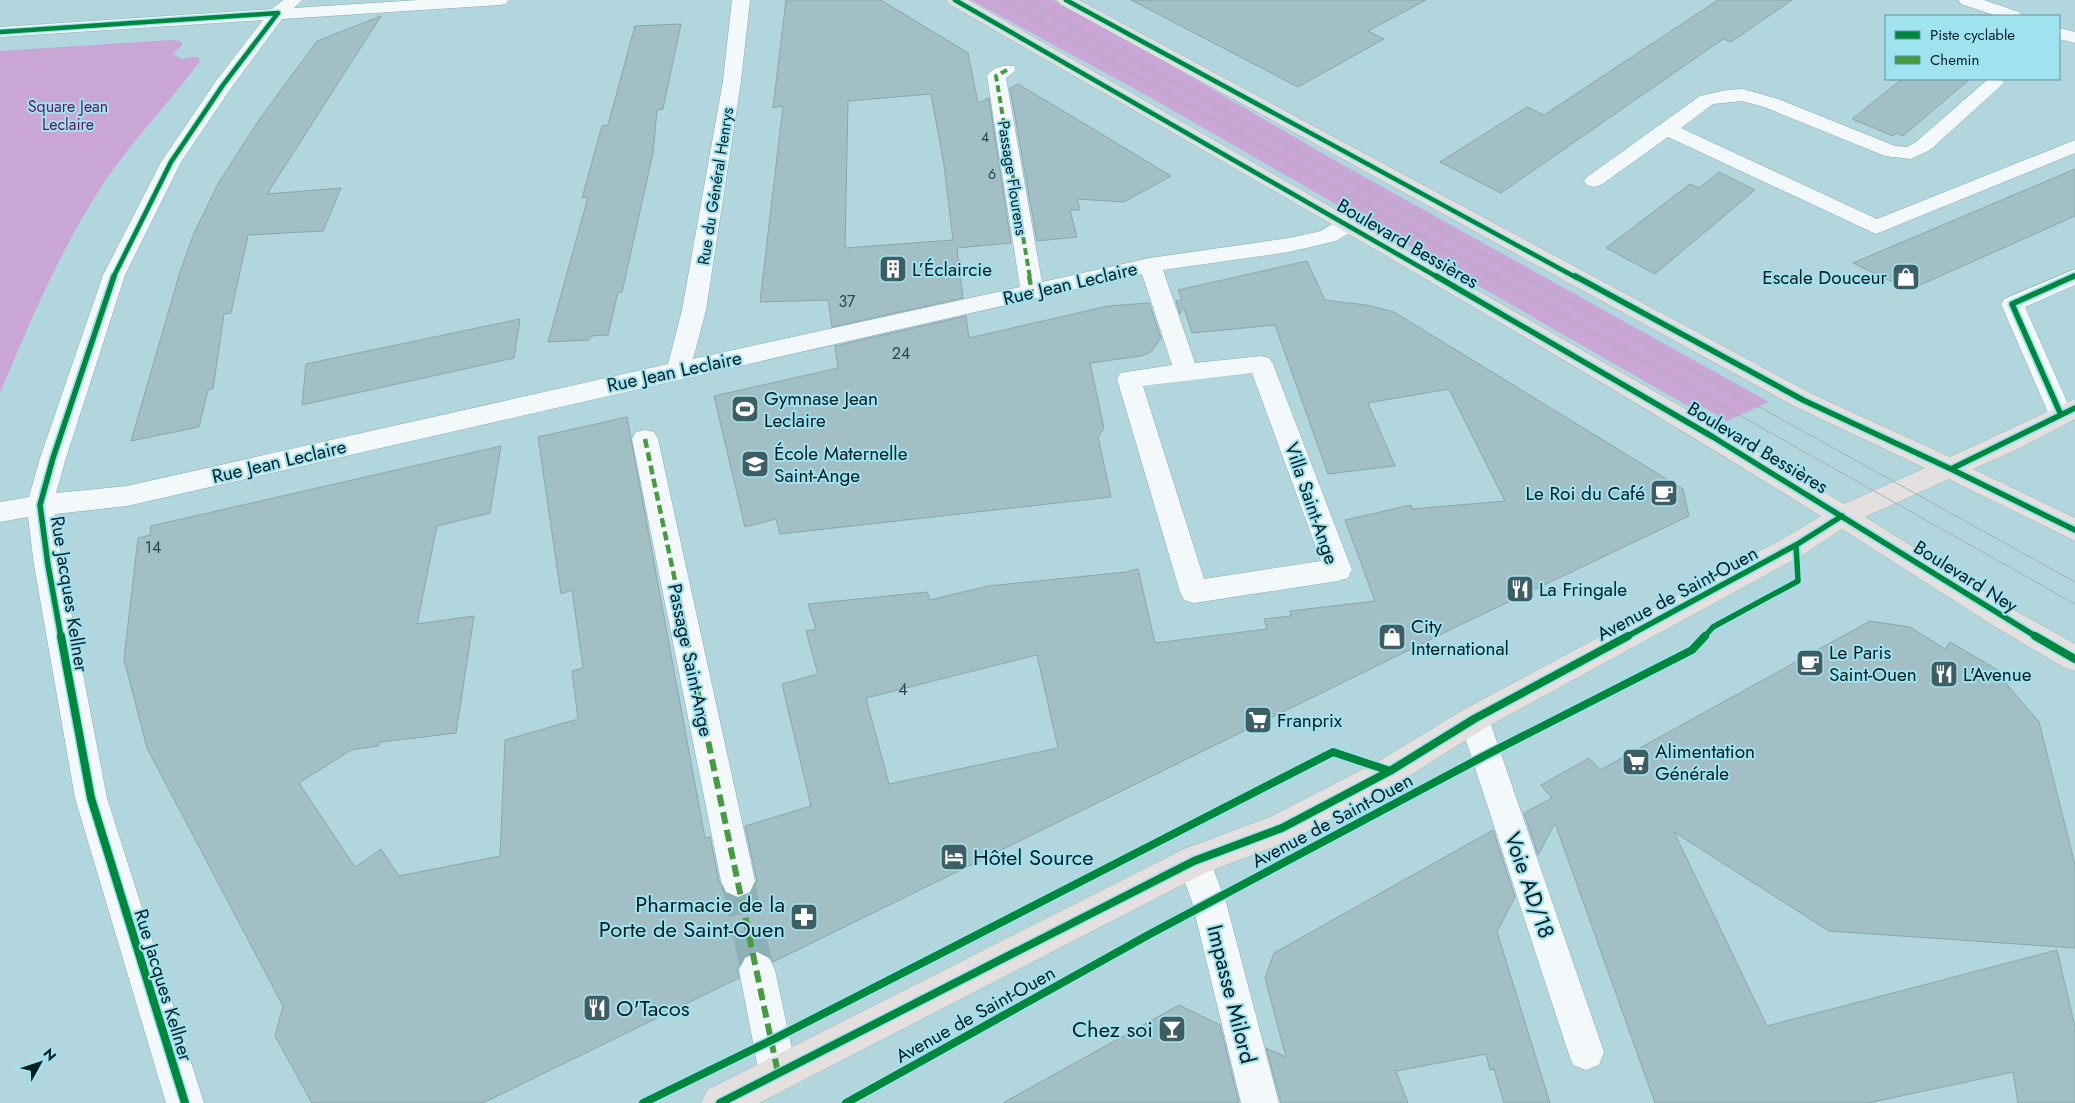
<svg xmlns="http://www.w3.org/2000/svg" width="2075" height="1103" viewBox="0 0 2075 1103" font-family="Jost,sans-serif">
  <rect width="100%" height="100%" fill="#b1d6de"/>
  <!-- green -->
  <path fill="#c9a6d6" d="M971,0H1053L1162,60L1327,156L1769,402L1727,421L1703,407L1695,410L1146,95Z
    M171,40L180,41L183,44L173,54L182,59L193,57L199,58L200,61C170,102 134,138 105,181C61,247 31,320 0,393V51Z"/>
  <!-- building -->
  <path fill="#a2bfc6" stroke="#89a6ac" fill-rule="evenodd" d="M786,0H881L968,53L978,103L989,98L1011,243L957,248L963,298L832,327L828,300L760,302L783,106L773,108ZM931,94L944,165L953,240L845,248L848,101Z
    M1131,0H1426L1368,31L1384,39L1298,87Z
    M1718,0H1792L1731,42L1723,39L1501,193L1440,162L1527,107L1544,115Z
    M381,16L267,194L341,188L323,231L248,235L231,313L224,314L213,389L208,390L199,427L131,441L180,272L194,233L219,182L259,120L317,41Z
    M681,24L663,109L657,110L653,153L622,292H618L608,335L591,336L589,340L548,342L588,197L582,198L602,126L608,125L635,26Z
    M1902,79H1970L1903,136L1896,133L1893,136L1852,119Z
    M1018,84L1095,130L1171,176L1124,202L1077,199L1080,210H1070L1077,237L1037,241L1010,88Z
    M2075,169V216L1909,290L1853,263Z
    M1719,172L1755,190L1655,274L1606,248L1690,184L1699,188Z
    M1307,261L1325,300L1366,305L1394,312L1683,489L1689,516L1460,625L773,962L770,956L756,950L743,957L737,969L739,978L483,1103H312L275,1036L283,1006L147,748L124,659L138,538L150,535L151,526L501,446L490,513L437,526L417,624L474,616L456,733L381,742L378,746L351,750L299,783L355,867L381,849L399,876L500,856L505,740L578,719L572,671L583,668L572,590L561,594L538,437L627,417L705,838L710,837L719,881L724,893L739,899L752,893L757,881L745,826L811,806L782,684L818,674L806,631L816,629L808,604L927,592L930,600L988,586L1126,572L1138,569L1155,643L1267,629L1264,619L1291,616L1290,611L1375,601L1345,520L1411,505L1412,509L1505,501L1449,389L1368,403L1395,466L1328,474L1275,325L1192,333L1184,308L1180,314L1176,301L1182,300L1178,290ZM1037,655L1058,748L889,784L866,698Z
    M1149,303L1161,338L1151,352L1141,356L1090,363L1104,428L1098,437L1111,497L780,534L776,519L745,527L714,396L838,368L835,346L966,316L969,338L1108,306Z
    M520,319L514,358L302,405L306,364Z
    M1870,621L1910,627L1945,649L1950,642L2008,676L2004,681L2039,722L2075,865V948L1829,931L1674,832L1767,1026L2057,950L2075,1027V1103H2018L2013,1072L1868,1103H1655L1555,823L1538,855L1524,813L1552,798L1541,785L1589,758L1600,770Z
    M1493,830L1515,897L1497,932L1550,1103H1504L1494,1069L1490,1070L1486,1054L1396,1071L1408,1103H1281L1266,1048L1286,1057L1265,978L1274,953Z
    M1179,1005L1220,1025L1239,1103H1003Z"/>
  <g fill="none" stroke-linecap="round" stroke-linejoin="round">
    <!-- minor-tunnel -->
    <path stroke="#8eb1b8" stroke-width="33" stroke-dasharray="33 17" stroke-linecap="butt" d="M738,881L757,970"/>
    <defs>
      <path id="minor" d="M283,0H302L294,8L419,0H509L506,4L500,5L282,19L231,88L181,162L125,275L66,458L56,493L127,486L668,364L682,310L723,81L732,0H750L741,81L706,310L693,359L1020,287L987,76C993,67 1004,64 1014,66L1016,70L1006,78L1042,282L1150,258L1289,238L1321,231L1338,220L1346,218L1354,220L1357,225L1354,230L1336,241L1289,252L1163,270L1195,363L1261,356L1269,358L1273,364L1352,570L1348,578L1338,581L1194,603L1184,600L1180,592L1117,379L1120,373L1172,365L1142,274L127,506L55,514L62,565L107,798L204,1103H166L75,798L34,565L28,517L0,522V502L29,497L40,458L103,275L161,162L216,81L263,20L0,37V27L272,9ZM1252,373L1321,561L1204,579L1143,386Z
        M1958,0H1984L2019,12L2022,16H1997L1961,4Z
        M2059,28L2075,32V43L2059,39Z
        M1988,79H2001L2004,83L1930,150L1911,159L1885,156L1764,107L1742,101L1713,104L1681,128L1877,219L2075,140V153L1876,234L1668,137L1601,185L1594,187L1587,185L1584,181L1587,177L1700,96L1727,90L1743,89L1778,99L1895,146L1907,147L1916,142Z
        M2075,269V285L2025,307L2073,415L2070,421L2061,424L2052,421L2049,415L2001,304L2004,299Z
        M645,430L654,432L658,439L755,881L750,892L738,897L726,892L721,881L632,439L636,432Z
        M1474,706L1485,710L1489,719L1604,1052L1599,1065L1586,1070L1573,1065L1568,1052L1459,719L1463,710Z
        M1194,845L1206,850L1226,902L1279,1103H1241L1192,902L1177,861L1182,850Z
        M757,952L769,958L775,970L797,1073L791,1086L778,1092L765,1086L759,1073L739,970L745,958Z"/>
      <path id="major" d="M946,0H968L1722,430L1844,504L1925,468L1794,406L1060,4L1057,0H1079L1812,394L1950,457L2075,399V419L2018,449L1973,469L2075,518V541L1949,479L1865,517L2014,610L2075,644V671L2065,668L1994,626L1842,529L1806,553L1485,728L1401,781L1294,839L1205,873L759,1103H701L707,1090L1182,850L1272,816L1379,761L1463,710L1786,537L1821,516C1534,338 1241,172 949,4Z"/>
    </defs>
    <!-- minor casing -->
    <use href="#minor" stroke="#8da9b0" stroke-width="1"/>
    <!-- major casing -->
    <use href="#major" stroke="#9fb3b6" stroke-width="1"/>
    <!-- minor -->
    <use href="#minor" fill="#f3f9fa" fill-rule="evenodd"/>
    <!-- major -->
    <use href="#major" fill="#e4e0e0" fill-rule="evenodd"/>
    <!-- tram -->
    <path stroke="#a7b0b2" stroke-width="1" d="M1001,0L2075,604
      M1025,0L2075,582"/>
    <!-- quiet-far2 -->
    <path stroke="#479a40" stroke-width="4" stroke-dasharray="7 4" stroke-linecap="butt" d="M1007,70L996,76L1030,278"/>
    <!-- quiet-far1 -->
    <path stroke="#479a40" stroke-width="4.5" stroke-dasharray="9 4.5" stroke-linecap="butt" d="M1029,276L1032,292
      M645,439L687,637"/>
    <!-- quiet -->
    <path stroke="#479a40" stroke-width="6" stroke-dasharray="12 6" stroke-linecap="butt" d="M686,636L778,1073"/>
    <defs>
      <path id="cycleway-far2" d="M955,0L1439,278
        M1066,0L1577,278
        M0,32L278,13
        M113,278L171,162L223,85L278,13
        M2071,278L2075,276"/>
      <path id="cycleway-far1" d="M1436,276L1713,437L2037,637
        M1575,276L1803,400L1951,469L2075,530
        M2061,415L2012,304L2074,276
        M1951,469L2075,408
        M61,637L48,565L40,505L53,458L114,276
        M1626,637L1796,545L1842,516
        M1704,637L1713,627L1798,581L1796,545"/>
      <path id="cycleway" d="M61,636L91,798L185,1103
        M2035,636L2075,659
        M643,1103L772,1040L1333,752L1390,771
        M720,1103L1194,861L1282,828L1390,771L1474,719L1628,636
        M846,1103L1150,934L1486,755L1692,650L1705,636"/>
    </defs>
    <!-- cycleway-far2 casing -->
    <use href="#cycleway-far2" stroke="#9fe2f0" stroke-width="7"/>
    <!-- cycleway-far1 casing -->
    <use href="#cycleway-far1" stroke="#9fe2f0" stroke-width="9"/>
    <!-- cycleway casing -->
    <use href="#cycleway" stroke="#9fe2f0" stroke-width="11"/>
    <!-- cycleway-far2 -->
    <use href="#cycleway-far2" stroke="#00873e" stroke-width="4.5"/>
    <!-- cycleway-far1 -->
    <use href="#cycleway-far1" stroke="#00873e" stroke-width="5.5"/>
    <!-- cycleway -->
    <use href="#cycleway" stroke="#00873e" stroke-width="8"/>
  </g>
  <!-- icons -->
  <defs>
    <symbol id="building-square" viewBox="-11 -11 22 22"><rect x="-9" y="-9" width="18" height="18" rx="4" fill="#3f5e64" stroke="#9fe2f0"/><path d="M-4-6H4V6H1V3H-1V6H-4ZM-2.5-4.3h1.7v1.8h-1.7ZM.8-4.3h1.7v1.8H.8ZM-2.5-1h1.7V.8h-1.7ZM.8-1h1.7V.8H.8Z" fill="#fff"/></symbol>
    <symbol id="shop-square" viewBox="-11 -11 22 22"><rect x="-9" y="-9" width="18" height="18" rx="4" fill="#3f5e64" stroke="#9fe2f0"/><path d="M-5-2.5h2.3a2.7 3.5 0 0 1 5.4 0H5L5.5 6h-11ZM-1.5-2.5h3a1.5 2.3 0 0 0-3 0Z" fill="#fff"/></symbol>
    <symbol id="stadium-square" viewBox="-11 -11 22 22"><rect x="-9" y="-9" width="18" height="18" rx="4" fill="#3f5e64" stroke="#9fe2f0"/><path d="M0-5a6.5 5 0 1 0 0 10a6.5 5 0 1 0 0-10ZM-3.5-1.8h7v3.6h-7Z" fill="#fff"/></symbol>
    <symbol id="school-square" viewBox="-11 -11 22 22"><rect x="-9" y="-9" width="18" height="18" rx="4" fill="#3f5e64" stroke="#9fe2f0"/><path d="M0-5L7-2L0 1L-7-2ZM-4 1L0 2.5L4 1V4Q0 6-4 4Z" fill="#fff"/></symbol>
    <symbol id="cafe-square" viewBox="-11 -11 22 22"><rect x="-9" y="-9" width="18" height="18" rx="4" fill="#3f5e64" stroke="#9fe2f0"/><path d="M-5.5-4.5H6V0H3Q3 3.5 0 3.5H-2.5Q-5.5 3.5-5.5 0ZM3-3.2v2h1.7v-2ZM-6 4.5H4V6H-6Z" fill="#fff"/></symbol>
    <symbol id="restaurant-square" viewBox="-11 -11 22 22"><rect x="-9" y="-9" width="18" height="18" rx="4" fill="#3f5e64" stroke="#9fe2f0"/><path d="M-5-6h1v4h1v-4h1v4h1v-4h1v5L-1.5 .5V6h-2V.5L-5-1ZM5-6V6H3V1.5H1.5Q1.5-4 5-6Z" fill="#fff"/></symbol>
    <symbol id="supermarket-square" viewBox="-11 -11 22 22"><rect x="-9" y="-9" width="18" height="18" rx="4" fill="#3f5e64" stroke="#9fe2f0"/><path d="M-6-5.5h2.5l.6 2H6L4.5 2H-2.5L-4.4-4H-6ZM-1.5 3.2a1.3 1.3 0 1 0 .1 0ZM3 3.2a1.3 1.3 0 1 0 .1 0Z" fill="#fff"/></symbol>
    <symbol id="hotel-square" viewBox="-11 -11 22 22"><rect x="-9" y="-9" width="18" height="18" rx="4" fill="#3f5e64" stroke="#9fe2f0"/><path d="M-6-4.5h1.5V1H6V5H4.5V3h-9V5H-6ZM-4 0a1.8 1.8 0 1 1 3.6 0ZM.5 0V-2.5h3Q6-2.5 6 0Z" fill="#fff"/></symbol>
    <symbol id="pharmacy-square" viewBox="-11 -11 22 22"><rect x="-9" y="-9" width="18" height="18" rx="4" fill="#3f5e64" stroke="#9fe2f0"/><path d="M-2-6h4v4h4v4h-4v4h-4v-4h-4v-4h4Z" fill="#fff"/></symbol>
    <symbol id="bar-square" viewBox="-11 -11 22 22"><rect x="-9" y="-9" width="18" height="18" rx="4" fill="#3f5e64" stroke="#9fe2f0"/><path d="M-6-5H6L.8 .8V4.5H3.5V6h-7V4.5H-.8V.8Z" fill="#fff"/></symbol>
  </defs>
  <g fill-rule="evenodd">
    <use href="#building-square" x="877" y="253" width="32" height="32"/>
    <use href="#shop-square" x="1890" y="261" width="32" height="32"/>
    <use href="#stadium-square" x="729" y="393" width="32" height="32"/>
    <use href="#school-square" x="739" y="448" width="32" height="32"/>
    <use href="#cafe-square" x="1648" y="477" width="32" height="32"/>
    <use href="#restaurant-square" x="1504" y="573" width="32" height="32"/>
    <use href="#shop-square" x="1376" y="621" width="32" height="32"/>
    <use href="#cafe-square" x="1794" y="647" width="32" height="32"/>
    <use href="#restaurant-square" x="1928" y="658" width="32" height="32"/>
    <use href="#supermarket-square" x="1242" y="704" width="32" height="32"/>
    <use href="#supermarket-square" x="1620" y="746" width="32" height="32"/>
    <use href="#hotel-square" x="938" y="841" width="32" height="32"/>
    <use href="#pharmacy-square" x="788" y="901" width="32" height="32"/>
    <use href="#restaurant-square" x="581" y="992" width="32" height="32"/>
    <use href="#bar-square" x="1156" y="1013" width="32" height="32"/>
  </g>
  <g text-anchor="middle" stroke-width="4" stroke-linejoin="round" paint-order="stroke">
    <!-- far-number labels -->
    <g font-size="14" fill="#2b464c">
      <text x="985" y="142">4</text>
      <text x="992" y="179">6</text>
    </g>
    <!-- far-park labels -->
    <g font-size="16" fill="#691161" stroke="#9fe2f0">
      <text x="68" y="112">Square Jean<tspan x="68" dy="18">Leclaire</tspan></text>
    </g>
    <!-- far-street labels -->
    <g font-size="16" fill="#021d22" stroke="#9fe2f0">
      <text transform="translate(1013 178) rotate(81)" y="6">Passage Flourens</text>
      <text transform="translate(715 186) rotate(-81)" y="6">Rue du Général Henrys</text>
    </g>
    <!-- number labels -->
    <g font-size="16" fill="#2b464c">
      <text x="847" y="307">37</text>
      <text x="901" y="359">24</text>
      <text x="153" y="553">14</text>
      <text x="903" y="695">4</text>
    </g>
    <!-- street labels -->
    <g font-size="19" fill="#021d22" stroke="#9fe2f0">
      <text transform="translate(1408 243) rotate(30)" y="7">Boulevard Bessières</text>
      <text transform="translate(1070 283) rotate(-13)" y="7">Rue Jean Leclaire</text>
      <text transform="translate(674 371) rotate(-12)" y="7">Rue Jean Leclaire</text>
      <text transform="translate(1758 447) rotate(31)" y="7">Boulevard Bessières</text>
      <text transform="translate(279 461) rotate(-13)" y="7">Rue Jean Leclaire</text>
      <text transform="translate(1312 503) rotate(71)" y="7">Villa Saint-Ange</text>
      <text transform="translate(1966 576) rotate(32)" y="7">Boulevard Ney</text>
      <text transform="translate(1677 593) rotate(-28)" y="7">Avenue de Saint-Ouen</text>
      <text transform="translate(70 594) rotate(81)" y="7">Rue Jacques Kellner</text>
      <text transform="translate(691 660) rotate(78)" y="7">Passage Saint-Ange</text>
      <text transform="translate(1332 820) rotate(-28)" y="7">Avenue de Saint-Ouen</text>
      <text transform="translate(164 985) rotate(73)" y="7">Rue Jacques Kellner</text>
      <text transform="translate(975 1014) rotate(-29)" y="7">Avenue de Saint-Ouen</text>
    </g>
    <!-- poi labels -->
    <g font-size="19" fill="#021d22" stroke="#9fe2f0" text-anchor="start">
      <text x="912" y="276">L’Éclaircie</text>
      <text x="1887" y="284" text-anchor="end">Escale Douceur</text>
      <text x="764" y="405">Gymnase Jean<tspan x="764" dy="22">Leclaire</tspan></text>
      <text x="774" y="460">École Maternelle<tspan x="774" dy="22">Saint-Ange</tspan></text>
      <text x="1645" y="500" text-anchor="end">Le Roi du Café</text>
      <text x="1539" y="596">La Fringale</text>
      <text x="1411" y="633">City<tspan x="1411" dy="22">International</tspan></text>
      <text x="1829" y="659">Le Paris<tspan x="1829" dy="22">Saint-Ouen</tspan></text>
      <text x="1963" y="681">L'Avenue</text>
      <text x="1277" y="727">Franprix</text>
      <text x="1655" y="758">Alimentation<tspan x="1655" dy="22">Générale</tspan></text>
    </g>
    <!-- near-poi labels -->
    <g font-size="22" fill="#021d22" stroke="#9fe2f0" text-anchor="start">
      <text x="973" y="865">Hôtel Source</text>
      <text x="785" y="912" text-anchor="end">Pharmacie de la<tspan x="785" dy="25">Porte de Saint-Ouen</tspan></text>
      <text x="616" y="1016">O'Tacos</text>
      <text x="1153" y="1037" text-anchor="end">Chez soi</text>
    </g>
    <!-- near-street labels -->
    <g font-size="22" fill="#021d22" stroke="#9fe2f0">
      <text transform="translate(1530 885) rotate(71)" y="8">Voie AD/18</text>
      <text transform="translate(1232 994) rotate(76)" y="8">Impasse Milord</text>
    </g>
  </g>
  <!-- legend -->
  <rect x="1885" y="15" width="175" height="65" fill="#9fe2f0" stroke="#60939e"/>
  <rect x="1895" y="31" width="25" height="8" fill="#00873e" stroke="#60939e"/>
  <text x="1930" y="40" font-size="15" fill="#021d22">Piste cyclable</text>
  <rect x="1895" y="56" width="25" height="8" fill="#479a40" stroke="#60939e"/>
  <text x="1930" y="65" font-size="15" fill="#021d22">Chemin</text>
  <!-- north arrow -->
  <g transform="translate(40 1063) rotate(50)" stroke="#9fe2f0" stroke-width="4" paint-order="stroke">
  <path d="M0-4L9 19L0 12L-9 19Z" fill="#021d22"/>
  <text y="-8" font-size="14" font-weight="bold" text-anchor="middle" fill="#021d22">N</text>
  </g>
</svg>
